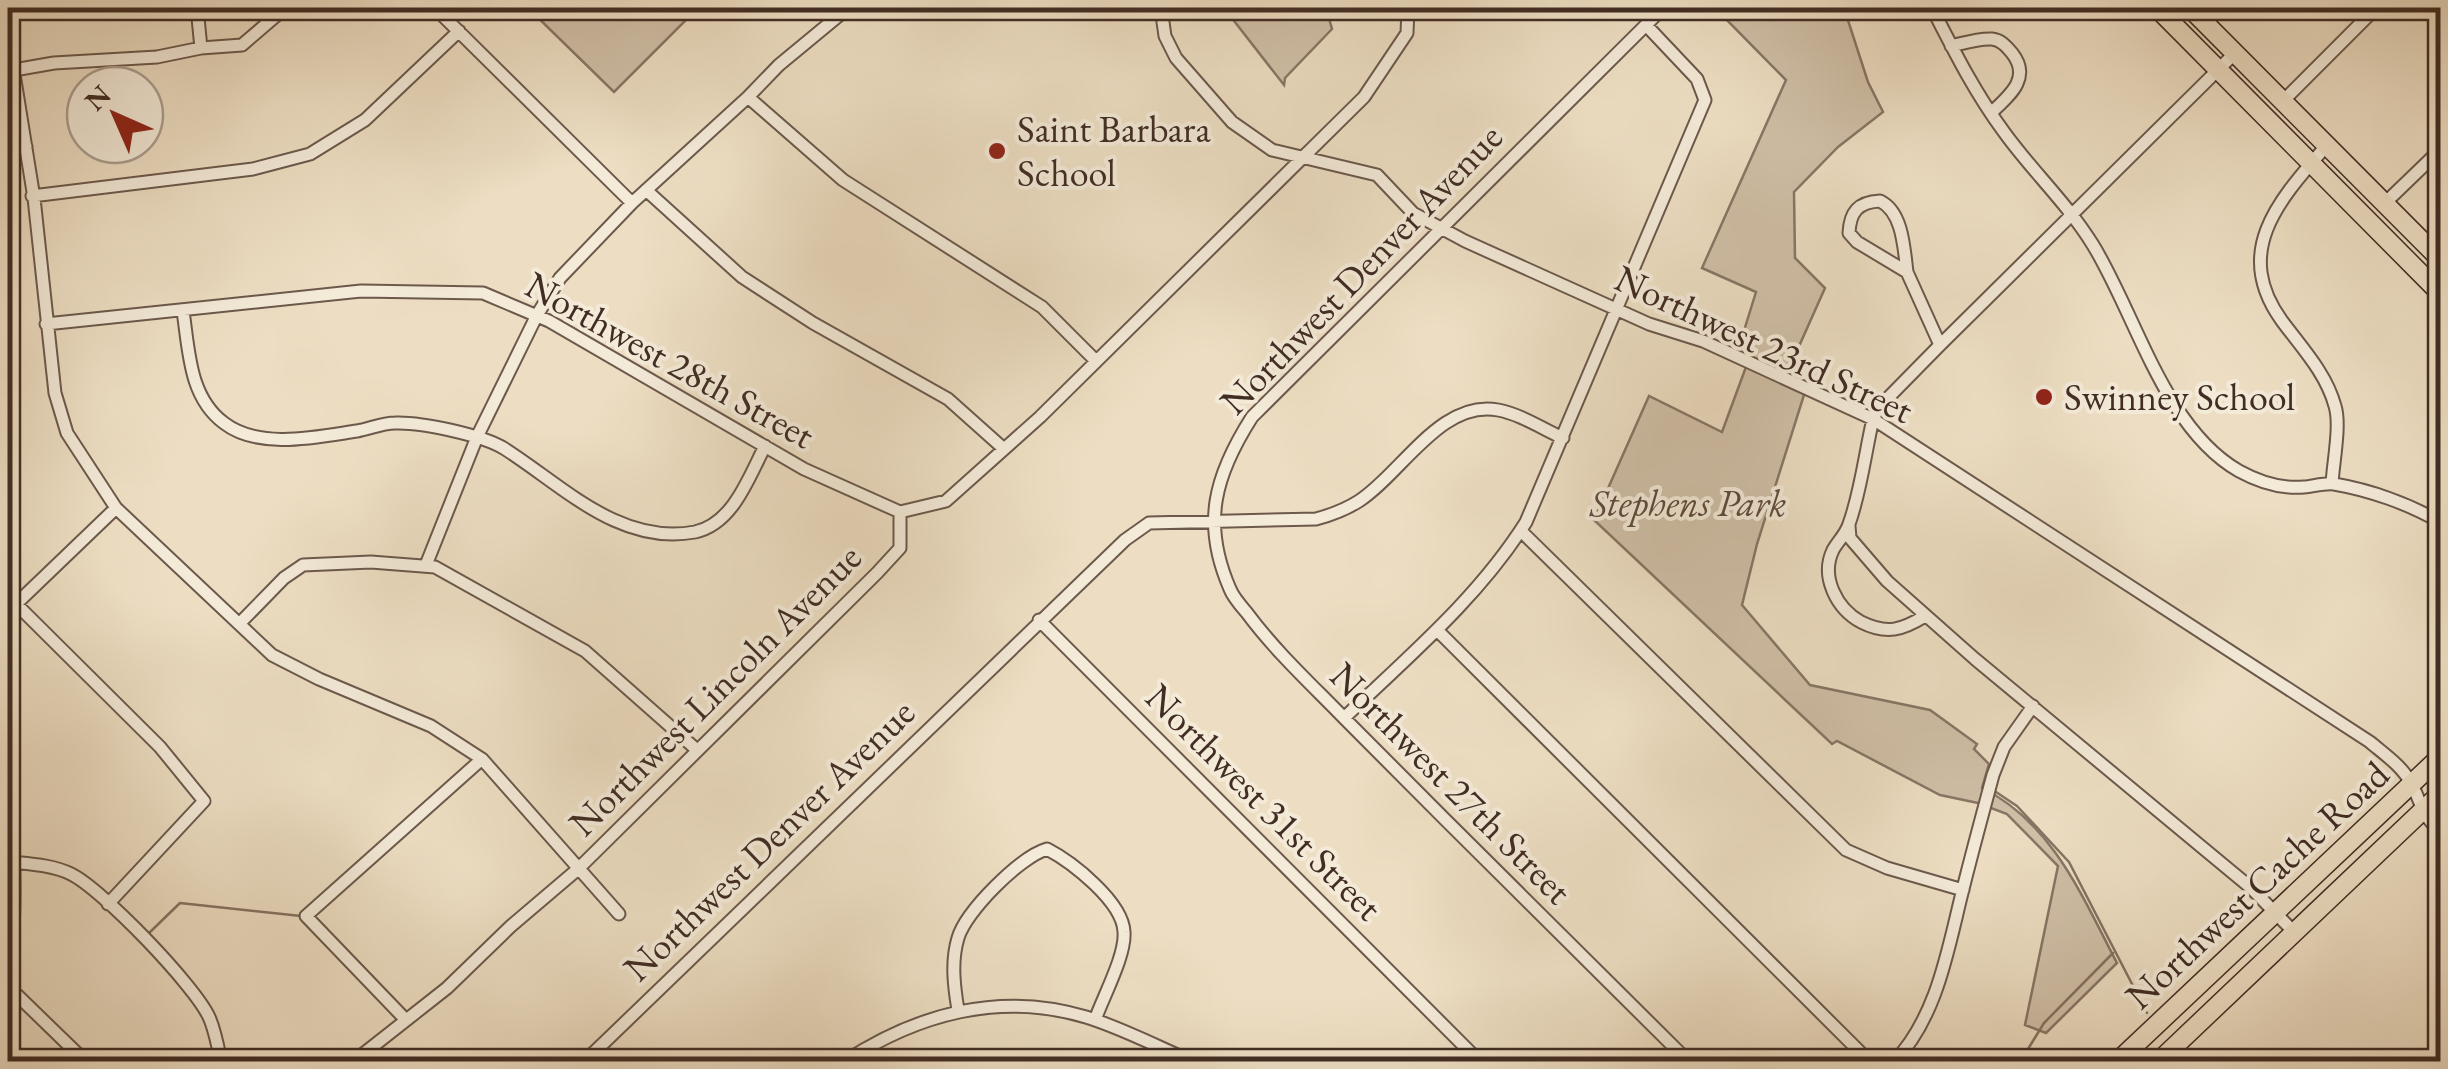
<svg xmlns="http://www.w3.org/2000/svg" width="2448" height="1069" viewBox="0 0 2448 1069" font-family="'EB Garamond',serif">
  <rect width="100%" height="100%" fill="#eddec3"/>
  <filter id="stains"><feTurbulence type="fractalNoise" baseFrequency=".002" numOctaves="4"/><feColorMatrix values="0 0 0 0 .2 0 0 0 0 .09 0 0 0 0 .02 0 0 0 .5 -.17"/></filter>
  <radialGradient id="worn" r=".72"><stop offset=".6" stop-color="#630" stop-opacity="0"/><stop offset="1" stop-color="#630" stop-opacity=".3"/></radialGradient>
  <!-- green -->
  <path fill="#d0c0a8" stroke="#887666" stroke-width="2.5" d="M528,8H698L614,92Z
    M1224,8H1326L1332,29L1285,78L1284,85Z
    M1715,8H1844L1868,82L1883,112L1838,147L1794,192L1795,258L1825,288L1788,371L1804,395L1757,544L1742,605L1810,685L1930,710L1977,744L1974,749L1989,764L1982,788C2052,822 2083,898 2117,963L2046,1033L2025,1025L2058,866L2007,814L1978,803L1940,795L1837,741L1832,744L1594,520L1649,396L1722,432L1750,356L1738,350L1756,292L1702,268L1786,80Z"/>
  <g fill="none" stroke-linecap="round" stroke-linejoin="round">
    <!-- stream -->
    <path stroke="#857363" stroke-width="2.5" d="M1996,792L2017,806L2069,862L2147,1013
      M148,934L180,903L301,916
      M2020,1062L2044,1023L2113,953"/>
    <defs>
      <path id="street" d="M197,8L201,48
        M435,8L632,203
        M1161,8L1165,36L1176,58L1232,122L1272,150L1377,175L1413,213L1465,241L1649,324L1703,341L1873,419L2370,742C2384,754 2402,766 2411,783C2424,807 2418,809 2440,832
        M1663,8L1252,417C1215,475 1201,523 1230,589C1233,597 1241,606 1247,613C1276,652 1311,684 1345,719C1459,834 1574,948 1689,1062
        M1932,8C1954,51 1975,93 2004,132C2032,171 2067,203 2093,245C2136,315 2164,428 2239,471C2259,482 2281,489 2304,487C2314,486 2324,483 2334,484C2370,490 2409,504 2440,522
        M8,37L34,198L55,393L67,433L116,508L272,655L319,679L431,726L482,759L619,914
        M1951,46C1964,43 1979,38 1992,39C2001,40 2006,46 2012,53C2032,78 2009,96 1991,113
        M14,70L54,63L157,57L201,48L242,45L285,8
        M748,97L843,180L1042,307L1096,361
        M2283,101L2376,8
        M2327,145C2280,199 2231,251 2282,321C2302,348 2326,373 2335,406C2341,425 2333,463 2332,484
        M8,148L26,146
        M646,190L742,277L813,323L948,399L1004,449
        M32,196L253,169L310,154L365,120L459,31
        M1880,201C1903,212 1904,249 1907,272L1857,242L1849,233C1850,212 1858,202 1880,201Z
        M2385,203L2440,150
        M1907,272L1940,345
        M183,311C189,351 189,397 224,423C259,450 317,437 357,431C369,429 382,423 395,423C421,422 483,435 505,449C563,486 620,546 695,532C733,524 749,477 765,446
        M46,324L361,291L483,293L549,321L804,469L900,512
        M900,512L946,501L1040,417L1364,97L1407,33L1408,8
        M1849,526L1850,538L1887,581L1975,659L2250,887L2293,931
        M1521,531L1846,850L1887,868L1963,890
        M426,565L477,437L537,315L560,278L632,203L748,97L779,65L848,8
        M8,596L160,747L204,801L108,904
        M16,604L116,508
        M1925,616C1902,630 1887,635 1861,622C1837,609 1820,577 1833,550C1838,541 1846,534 1849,524C1861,491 1865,453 1873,419L1880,406L1940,345L2235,53
        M1039,620L1480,1062
        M239,624L284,578L303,565L371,562L435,567L585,651L697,750
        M1437,630L1870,1062
        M1344,718C1409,656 1478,598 1526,522L1705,100L1697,79L1646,25
        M8,817C16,848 16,933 8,964
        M11,862C31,864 53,865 71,874C102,889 195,986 209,1017C215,1030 218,1047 221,1062
        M8,991L17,995L86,1062
        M958,1010C954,986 951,961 958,938C966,911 1020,857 1047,849C1072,862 1123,902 1124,932C1126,955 1103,997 1095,1020
        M405,1019L306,916L482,759
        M353,1062L447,988L511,926L578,869L877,573L900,548V512
        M584,1062L1125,540L1149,523L1316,519C1331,515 1345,510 1359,501C1401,474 1441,399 1498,410C1520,414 1543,429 1563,438
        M844,1062C917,1014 1000,991 1086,1017C1122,1028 1158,1047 1193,1062
        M1894,1062C1936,1018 1947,954 1961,897C1971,856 1982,816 1993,775L2004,747L2033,706"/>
      <path id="primary" d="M2157,8L2440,293
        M2190,8L2440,259
        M2117,1062L2440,757
        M2158,1062L2440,794"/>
    </defs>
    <!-- street casing -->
    <use href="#street" stroke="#6c594c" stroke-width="15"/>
    <!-- primary casing -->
    <use href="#primary" stroke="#412d24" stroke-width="21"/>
    <!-- street -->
    <use href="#street" stroke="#f3ead8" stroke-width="11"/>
    <!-- primary -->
    <use href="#primary" stroke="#eddec3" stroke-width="18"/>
  </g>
  <!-- markers -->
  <g fill="#8f2418" stroke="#f3ead8" stroke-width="4">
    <circle cx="997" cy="151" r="10"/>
    <circle cx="2044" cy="397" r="10"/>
  </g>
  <g text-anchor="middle" stroke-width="8" stroke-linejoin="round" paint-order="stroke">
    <!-- poi labels -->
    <g font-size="38" fill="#412d24" stroke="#f3ead8" text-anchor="start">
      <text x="1017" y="142">Saint Barbara<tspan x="1017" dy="44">School</tspan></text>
      <text x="2064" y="410">Swinney School</text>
    </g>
    <!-- street labels -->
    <g font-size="38" fill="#412d24" stroke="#f3ead8">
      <text transform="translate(1361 269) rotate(-46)" y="13">Northwest Denver Avenue</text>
      <text transform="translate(1764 344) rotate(25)" y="13">Northwest 23rd Street</text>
      <text transform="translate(670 360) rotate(29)" y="13">Northwest 28th Street</text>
      <text transform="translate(715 690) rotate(-45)" y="13">Northwest Lincoln Avenue</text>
      <text transform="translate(1451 783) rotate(45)" y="13">Northwest 27th Street</text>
      <text transform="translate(1264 802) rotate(45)" y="13">Northwest 31st Street</text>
      <text transform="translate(769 840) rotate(-44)" y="13">Northwest Denver Avenue</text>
      <text transform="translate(2257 885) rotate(-43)" y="13">Northwest Cache Road</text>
    </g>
    <!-- park labels -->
    <g font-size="38" font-style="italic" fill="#5e4a3e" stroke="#f3ead8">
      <text x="1688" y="516">Stephens Park</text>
    </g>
  </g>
  <!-- margin -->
  <rect width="2448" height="1069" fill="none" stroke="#eddec3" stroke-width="40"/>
  <rect x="10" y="10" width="2428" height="1049" fill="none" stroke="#412d24" stroke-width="5"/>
  <rect x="20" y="20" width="2408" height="1029" fill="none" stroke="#412d24" stroke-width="2.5"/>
  <!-- north arrow -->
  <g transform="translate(115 115) rotate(315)"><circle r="48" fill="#f3ead8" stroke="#ac9e90" stroke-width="2.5"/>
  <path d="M0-8L18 38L0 25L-18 38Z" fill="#8f2418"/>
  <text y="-15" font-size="28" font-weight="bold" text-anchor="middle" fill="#412d24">N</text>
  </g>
  <rect width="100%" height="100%" filter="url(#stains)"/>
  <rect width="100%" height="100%" fill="url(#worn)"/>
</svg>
